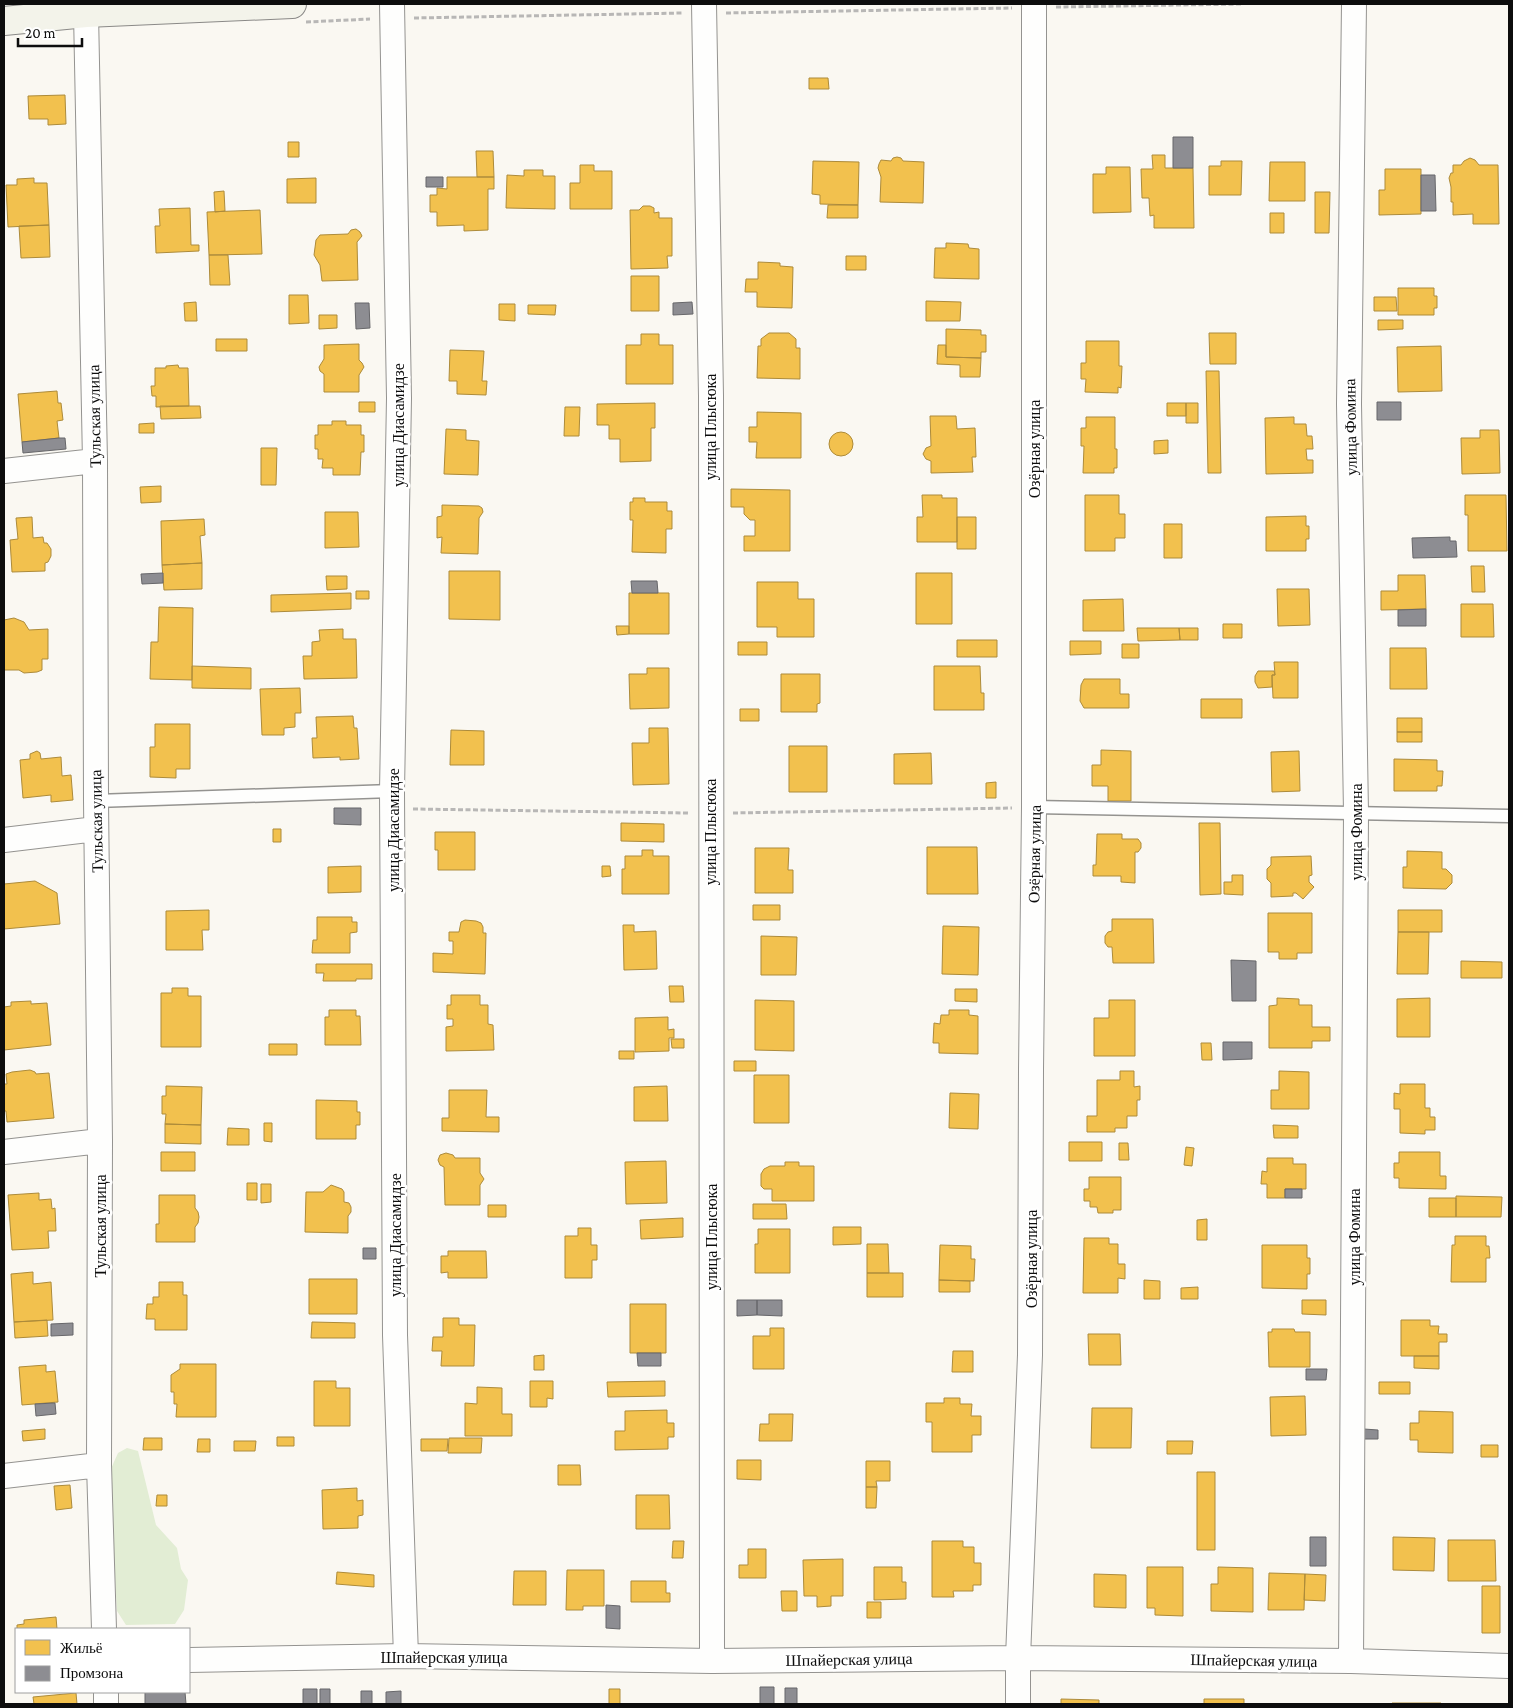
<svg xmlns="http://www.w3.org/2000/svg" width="1513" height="1708" viewBox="0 0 1513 1708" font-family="'Crimson Pro',serif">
  <rect width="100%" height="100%" fill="#faf8f2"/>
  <!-- green -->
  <path fill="#e2edd4" d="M127,1448L138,1451L156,1525L177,1548L181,1569L188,1580L184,1610L175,1624L126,1625L117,1611L109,1473L118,1453Z"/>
  <!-- homes -->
  <path fill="#f2c14e" stroke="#ad8b3a" d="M809,78H828L829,89H809Z
    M65,95L66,124L48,125V119H29L28,96Z
    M288,142H299V157H288Z
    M476,151H493L494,177H477Z
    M1152,155H1165V168H1193L1194,228H1154V215L1150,216L1149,198H1142L1141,169H1153Z
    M897,157L901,158L903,161L924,162L923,203L880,202L881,177L878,168L879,164L881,160L891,161L893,158Z
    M1470,158L1475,160L1479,165H1498L1499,224H1473V214L1453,215V202H1451V187L1449,178L1451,173H1453V165H1461L1464,161Z
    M813,161L859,162L858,205L820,204V195L812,194Z
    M1221,161H1242L1241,195H1209V166H1221Z
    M1270,162H1305V201H1269Z
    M580,165H594V171H612V209H570V183H580Z
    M1106,167H1130L1131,212L1093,213V174H1106Z
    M1385,169H1421V214L1379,215V190H1385Z
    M524,170H543V176H555V209L506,208L507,175L524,176Z
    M447,177H494V189H488V230L464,231V225L437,226V212H430V195H437V188L447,189Z
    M34,178V183H47L49,225L8,227L6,185H17V179Z
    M316,178V203H287V179Z
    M224,191L225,211L215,212L214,192Z
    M1315,192H1330L1329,233H1315Z
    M828,205H858V218H827Z
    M643,206H650L654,208V213L659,212V218H672V256H667L668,268L631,269L630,210H639Z
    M190,208L191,245H199V251L156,253L155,226H160L159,209Z
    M260,210L262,254L209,255L207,212Z
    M1270,213H1284V233H1270Z
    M49,225L50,257L21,258L19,226Z
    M356,229L360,232L362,236L357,242L358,280L322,281L320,265L314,255L316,240L320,235L348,234L351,230Z
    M946,243L968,244L969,248L979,249V279L934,278L935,248H946Z
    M209,255H228L230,285H210Z
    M846,256H866V270H846Z
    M758,262L780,263V266L793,267L792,308L757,307V292H745L746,279H758Z
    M631,276H659V311H631Z
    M1398,288H1434V296H1437V308H1434V315H1398Z
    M289,295H308L309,323L289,324Z
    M1374,297H1396L1397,311H1374Z
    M926,301L961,302L960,321H926Z
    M196,302L197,321H185L184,303Z
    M499,304H515V321L499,320Z
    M528,305H556L555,315L528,314Z
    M319,315H337V328L319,329Z
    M1378,320H1403V329L1378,330Z
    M946,329L981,330V335H986V352H981V358L946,357Z
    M769,333H789L796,339V348H800V379L757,378L758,346H761V339Z
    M1209,333H1236V364H1210Z
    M641,334H659V345H673V384H626V345H641Z
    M216,339H247V351H216Z
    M1086,341H1119V366H1122L1121,388L1118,387V393L1085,392L1086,379H1081V363H1086Z
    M359,344V360L362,363L364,367L359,375V392H324V374L320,371L319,367L324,359V345Z
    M938,345H946V357L981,358L980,377H960V365L937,364Z
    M1441,346L1442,391L1398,392L1397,347Z
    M450,350L484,351L482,381H487L486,395L457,394V381H449Z
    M178,365L179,368H188L189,406L156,407V396H152L151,386H155V368H166V366Z
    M1206,371H1219L1221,473H1208Z
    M57,391L58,403H61L63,420L57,421L59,438L22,442L18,394Z
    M359,402H375V412H359Z
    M655,403V428H651V461L620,462V439H609V425H597V404Z
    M1167,403H1186V416H1167Z
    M1186,403H1198V423H1186Z
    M160,406H200L201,418L161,419Z
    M565,407H580L579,436H564Z
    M757,412L801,413V458H756L757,442H749V427H757Z
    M930,416H956L957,429L975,428L976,457H972L973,472L931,473V461L926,459L923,454L926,448L931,446Z
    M1086,417H1115V449H1117V468H1114V473H1083L1084,446H1081V428H1086Z
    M1294,417V424H1306L1307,436H1312L1313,449H1306L1307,460H1313V473L1266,474L1265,418Z
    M332,421H346V425H361V435H364V452H361L360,475H333V468H322L323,459H318V449H315V435H318V425H332Z
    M154,423V433H139V424Z
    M446,429L466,430V440L479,441L478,475L444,474Z
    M1480,430H1499L1500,473L1462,474L1461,438H1480Z
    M829 444a12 12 0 1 1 24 0a12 12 0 1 1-24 0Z
    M1168,440V453L1154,454V441Z
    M261,448H277L276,485H261Z
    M161,486V502L141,503L140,487Z
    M731,489L790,490V551H744V536H755V520H750L744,514V507H731Z
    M922,495H942V498H957V542H917V517H923Z
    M1085,495H1119V514H1125V538H1115V551H1085Z
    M1465,495H1506L1507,551H1468V515H1465Z
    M633,498H645V502H667V511H672V529H666V553L632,552L633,520H630V502H633Z
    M442,505L479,506L482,508L483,512L479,518L478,554L441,553L442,537L437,538V517L442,516Z
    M325,512H358L359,547L325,548Z
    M1306,516V526H1309V539H1306V551H1266V517Z
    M32,517L33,538L43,537L44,543H47L51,549V556L48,562L45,563V571L12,572L10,540L18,539L16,518Z
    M957,517H976V549H957Z
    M204,519L205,535L200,536L202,563L162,565L161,521Z
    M1164,524H1182V558H1164Z
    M202,563V589L164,590L162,565Z
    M1471,566H1484L1485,592H1472Z
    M449,571H500V620L449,619Z
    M916,573H952V624H916Z
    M1398,575H1425L1426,609L1381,610V591H1398Z
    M326,576H347V589L327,590Z
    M757,582H798V599H814V637H777V627H757Z
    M1277,589H1309L1310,625L1278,626Z
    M356,591H369V599H356Z
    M351,593V609L271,612V595Z
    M629,593H669V634H629Z
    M1123,599L1124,631H1083V600Z
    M1461,604H1493L1494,637H1461Z
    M159,607L193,608L192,680L150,679L151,642H158Z
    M14,618L24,622L29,630L48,629V659H42V670L37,672L24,673L19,670H4V620Z
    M1223,624H1242V638H1223Z
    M616,626H629V634L617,635Z
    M1137,628H1179L1180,640L1138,641Z
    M1179,628H1198V640H1180Z
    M343,629V639H356L357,678L304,679L303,656H312V642L320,641L319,630Z
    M957,640H997V657H957Z
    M1070,641H1101V654L1070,655Z
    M738,642H767V655H738Z
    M1122,644H1139V658H1122Z
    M1390,648H1426L1427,689H1390Z
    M1274,662H1298V698H1273L1272,675H1275Z
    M192,666L251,668V689L192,688Z
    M934,666H980L981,693H984V710H934Z
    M647,668H669V708L630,709L629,674H647Z
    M1258,671H1274L1275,675H1272V687L1258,688L1255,682V676Z
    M781,674H820V703L817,704V712H781Z
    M1084,679H1120V694H1129V708H1084L1080,701L1081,685Z
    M300,688L301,713H295V727L284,728V735H262L260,689Z
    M1201,699H1242V718H1201Z
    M740,709H759V721H740Z
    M353,716L354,728H357L359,759L340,760V757L313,758L312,738H317L316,717Z
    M1397,718H1422V732H1397Z
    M155,724H190V769H176V778L150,777V747H155Z
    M649,728H668L669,784L633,785L632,743H649Z
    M451,730L484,731V765H450Z
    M1397,732H1422V742H1397Z
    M789,746H827V792H789Z
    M1101,750L1131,751V801H1108V786H1092V765H1101Z
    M37,751L40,753L41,759L61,757L62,776L71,775L73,800L51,802V795L23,798L20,760L30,759V754Z
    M1299,751L1300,791L1272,792L1271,752Z
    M931,753L932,784H894V754Z
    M1394,759L1437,760V771H1443L1442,786H1437V791H1394Z
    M996,782V798H986V783Z
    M621,823L664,824V842L621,841Z
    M1199,823H1220L1221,894L1200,895Z
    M273,829H281V842H273Z
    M435,832H475V870H438V850H435Z
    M1097,834H1122V839H1138L1141,843V848L1138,852H1135V883L1121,882V876H1093V865H1096Z
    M927,847H977L978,894H927Z
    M755,848H789L788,870H793V893H755Z
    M642,850H653V856H669V894H622V869H625V856H642Z
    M1407,851L1442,852V869H1446L1452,875V883L1446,889L1403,888V867H1407Z
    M1311,856L1312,875L1309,876V882L1314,887L1303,899L1296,893H1293V896L1271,897V883L1267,879V869L1271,865V857Z
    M361,866V892L328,893V867Z
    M602,866H610L611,876L602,877Z
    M1232,875H1243V895L1224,894V882H1232Z
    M35,881L57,893L60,924L4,929V884Z
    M753,905H780V920H753Z
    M209,910V930H202L203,950H166V911Z
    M1398,910H1442V932H1398Z
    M1268,913H1312V953H1297V959H1279V952H1268Z
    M317,917H352V922H357V932L350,933V953H312L313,940H317Z
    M1112,919H1153L1154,963H1113L1112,947H1108L1105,943V936L1108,932L1112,931Z
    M465,920L476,921L481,923L483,927V933H486L485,974L433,972V953L453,954V941H449V932H459L461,922Z
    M623,925H634V932L656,931L657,969L624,970Z
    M943,926L979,927L978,975L942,974Z
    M1398,932H1429L1428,974H1397Z
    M761,936L797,937L796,975H761Z
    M1461,961L1502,962V978H1461Z
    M316,964H372V979H356V981H323L324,973H316Z
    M669,986H683L684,1002H670Z
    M172,988H188V996H201V1047H161V993H172Z
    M955,989H977V1002L955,1001Z
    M451,995H480V1005H488V1024L493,1025L494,1050L446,1051V1027L453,1026V1019H447V1005H451Z
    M1277,998L1299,999V1005H1312V1027H1330V1041H1312V1048H1269V1006L1277,1005Z
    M1430,998V1037H1397V999Z
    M755,1000L794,1001V1051L755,1050Z
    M1109,1000H1135V1056H1094V1018H1109Z
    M31,1001V1004L47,1003L51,1045L4,1050V1007L11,1006V1002Z
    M329,1010H356V1016H360L361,1045H325V1017H329Z
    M949,1010H969V1015L978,1016V1054L939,1053V1043H933L934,1023L940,1024L941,1015H949Z
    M668,1017V1030L674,1029V1038H669V1051L635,1052V1018Z
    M671,1039H684V1048H672Z
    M1201,1043H1211L1212,1060H1202Z
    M269,1044H297V1055H269Z
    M619,1051H634V1059H619Z
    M734,1061H756V1071H734Z
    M30,1070L35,1072L36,1074L49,1073L54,1118L7,1122L6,1111H4V1084H7L6,1074L12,1072Z
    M1120,1071H1134V1087L1140,1086V1100H1137V1116H1127V1128H1115V1132H1087V1116H1097V1080H1120Z
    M1279,1071L1309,1072V1109H1271V1090H1279Z
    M754,1075H789V1123H754Z
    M1400,1084H1425V1108H1430V1117H1435V1130H1425V1134L1400,1133V1109H1394V1093L1400,1094Z
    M166,1086L202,1087L201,1125L165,1124L166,1114H162V1096H166Z
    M667,1086L668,1121H634V1087Z
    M449,1090H487L486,1117H499V1132L442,1131V1118H449Z
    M950,1093L979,1094L978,1129L949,1128Z
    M316,1100L357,1101V1112H360V1125H356V1139H316Z
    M264,1123H272V1142L264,1141Z
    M165,1124L201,1125V1144L165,1143Z
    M1273,1125L1298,1126V1138H1274Z
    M228,1128L249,1129V1145H227Z
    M1069,1142H1102V1161H1069Z
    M1119,1143H1128L1129,1160H1119Z
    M1186,1147L1194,1148L1192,1166L1184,1165Z
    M161,1152H195V1171H161Z
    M1399,1152H1440V1176H1446V1189L1399,1188V1178H1394V1163H1399Z
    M446,1153L453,1155L455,1158H480V1173L484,1179L480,1185V1205H445L444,1167L440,1165L438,1160L440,1155Z
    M1267,1158H1293V1164H1306V1189H1285V1198H1267V1184H1261L1262,1171L1267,1172Z
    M666,1161L667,1203L626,1204L625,1162Z
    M785,1162H799V1166H814V1201H772V1189H764L761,1186V1174L764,1169L770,1166H785Z
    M1089,1177H1121V1210H1113V1213H1098L1097,1207H1090V1201H1084V1189H1089Z
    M247,1183H257V1200H247Z
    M261,1184H271V1202L261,1203Z
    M331,1185L342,1189L344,1192V1202L349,1203L351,1207V1212L348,1216V1233L305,1232L306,1192H323Z
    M39,1193V1200L51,1199L52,1209L55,1208L56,1231H48L49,1248L12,1250L8,1195Z
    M159,1195H195V1208L198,1212L199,1217L198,1223L195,1227V1242H156V1224H159Z
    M1456,1196L1502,1197L1501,1217H1456Z
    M1429,1198H1456V1217H1429Z
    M753,1204H786L787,1219H753Z
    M488,1205H506V1217H488Z
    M683,1218V1237L641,1239L640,1220Z
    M1207,1219V1240H1197V1220Z
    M833,1227H861V1244L833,1245Z
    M578,1228H591V1245H597V1260H592V1278H565V1236H578Z
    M758,1229H790V1273H755V1244H758Z
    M1455,1236H1486V1246H1489L1490,1258H1486V1282H1451L1452,1245H1455Z
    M1084,1238H1109V1244H1118V1264H1125V1279L1118,1278V1293H1083Z
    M867,1244H888L889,1273H867Z
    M940,1245L971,1246V1259H975L974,1281L939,1280Z
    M1262,1245H1307V1258H1310V1274H1307V1289L1262,1288Z
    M448,1251H486L487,1278H448V1272L441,1273V1256H448Z
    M33,1272V1284L51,1282L53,1320L14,1322L11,1274Z
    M867,1273H903V1297H867Z
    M309,1279H357V1314H309Z
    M939,1280L970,1281V1292H939Z
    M1144,1280L1160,1281V1299H1144Z
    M159,1282H183V1295H187V1330H155V1319H146L147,1304H153V1297H159Z
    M1198,1287V1299H1181V1288Z
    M1302,1300H1326V1315L1302,1314Z
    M630,1304H666V1353H630Z
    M443,1318H459V1325H475L474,1366H441L442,1351H432L433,1337H443Z
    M47,1320L48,1336L15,1338L14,1322Z
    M1401,1320H1430V1326H1439L1438,1334H1447V1342H1439V1356H1401Z
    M312,1322L355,1323V1338H311Z
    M770,1328H784V1369H753V1336H770Z
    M1272,1329H1294L1295,1332H1310V1367H1269L1268,1332H1272Z
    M1088,1334H1120L1121,1365H1089Z
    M953,1351H973V1372H952Z
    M544,1355V1370H534V1356Z
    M1414,1356H1439V1369L1414,1368Z
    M180,1364H216V1417H176L177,1404H174V1392H171V1375L180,1369Z
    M46,1365V1372L55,1371L58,1402L22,1405L19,1367Z
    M314,1381H336V1388H350V1426H314Z
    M530,1381H553V1399L547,1398V1407H530Z
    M665,1381V1396L608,1397L607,1382Z
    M1379,1382H1410V1394H1379Z
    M477,1387L502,1388V1414H512V1436H465V1403L477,1404Z
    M1305,1396L1306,1435L1271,1436L1270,1397Z
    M944,1398H960V1404H972L971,1416H981V1435H972V1452H932V1422H926V1403H944Z
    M1092,1408H1132L1131,1448H1091Z
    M667,1410V1423H674V1437H668V1449L615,1450V1431H625V1411Z
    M1419,1411L1453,1412V1453L1418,1452V1440H1410V1423H1419Z
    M769,1414H793L792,1441H759L760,1424H769Z
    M45,1429V1439L23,1441L22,1431Z
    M277,1437H294V1446H277Z
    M144,1438H162V1450H143Z
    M449,1438H482L481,1453H448Z
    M198,1439H210V1452H197Z
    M421,1439H448L447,1451H421Z
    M234,1441H256L255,1451H234Z
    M1167,1441H1193L1192,1454H1167Z
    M1481,1445H1498V1457H1481Z
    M737,1460H761V1480L737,1479Z
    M866,1461H890V1481H876L877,1487H866Z
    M558,1465H580L581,1485H558Z
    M1197,1472H1215V1550H1197Z
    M70,1485L72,1508L56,1510L54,1486Z
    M866,1487H877L876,1508H866Z
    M357,1488V1501L363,1500V1515L358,1516V1528L323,1529L322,1490Z
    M157,1495H167V1506H156Z
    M636,1495H669L670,1529H636Z
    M1393,1537L1435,1538L1434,1571L1393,1570Z
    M1448,1540H1495L1496,1581H1448Z
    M673,1541H684L683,1558H672Z
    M932,1541H963V1547H974V1563H981V1585H973V1591H953L954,1597H932Z
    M748,1549H766V1578H739V1565H748Z
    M843,1559V1596H831V1606L817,1607V1596H804L803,1560Z
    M874,1567H902V1582H906V1599L874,1600Z
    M1147,1567H1183V1616L1155,1615V1608H1147Z
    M1218,1567L1253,1568V1612L1211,1611V1584H1218Z
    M567,1570H604V1606H583V1610H566Z
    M514,1571H546V1605H513Z
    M337,1572L374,1575V1587L336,1584Z
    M1269,1573L1305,1574L1304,1610H1268Z
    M1094,1574L1126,1575V1608L1094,1607Z
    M1305,1574L1326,1575L1325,1601L1304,1600Z
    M631,1581H666V1593H670V1602H631Z
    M1482,1586H1500V1633H1482Z
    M781,1591H797V1611H782Z
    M867,1602H881V1618H867Z
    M56,1617L57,1629H17V1625L24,1624V1620Z
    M609,1689H620V1704H609Z
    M76,1693L77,1704H34L33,1697Z
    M1061,1699L1099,1700V1704H1055H1061Z
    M1204,1699H1244V1704H1204Z
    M1392,1703H1441V1704H1392Z"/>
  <!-- industry -->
  <path fill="#8d8d92" stroke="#67676a" d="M1173,137H1193V168H1173Z
    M1421,175H1435L1436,211H1421Z
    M426,177H443V187H426Z
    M692,302L693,314L673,315V303Z
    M355,303H369L370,328L356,329Z
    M1377,402H1401V420H1377Z
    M59,438H65L66,449L23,453L22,442Z
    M1450,537V541H1456L1457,557L1413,558L1412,538Z
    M163,573V583L142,584L141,574Z
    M631,581H657L658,593H632Z
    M1426,609V626H1398V610Z
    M334,808H361V825L334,824Z
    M1231,960L1256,961V1001H1232Z
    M1223,1042H1252V1059L1223,1060Z
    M1285,1189H1302V1198H1285Z
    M363,1248H376V1259H363Z
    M737,1300H757V1315L737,1316Z
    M757,1300H782V1316L757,1315Z
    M73,1323V1335L51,1336V1324Z
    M637,1353H661V1366H638Z
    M1306,1369H1327L1326,1380H1306Z
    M55,1403L56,1414L36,1416L35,1404Z
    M1364,1429L1378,1430V1439H1364Z
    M1310,1537H1326V1566H1310Z
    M606,1605L620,1606V1629L606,1628Z
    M760,1687H774V1704H760Z
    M785,1688H797V1704H785Z
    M303,1689H317V1704H303Z
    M320,1689H330V1704H320Z
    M361,1691H372V1704H361Z
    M401,1691V1704H386V1692Z
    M145,1692H185L186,1704H145Z"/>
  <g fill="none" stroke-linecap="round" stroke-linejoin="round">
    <defs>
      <path id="lane" d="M96,801L392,791
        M1034,807L1509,816"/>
      <path id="street" d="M392,4L399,398L392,791L395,1335L406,1656
        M704,4L711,396L712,1661
        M86,13L95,461L96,801L100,1141L99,1465L104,1629
        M4,471L95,461
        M4,840L96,829
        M4,1152L100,1141
        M4,1476L99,1465
        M189,1660L406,1656L712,1661L1018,1658L1351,1661L1509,1666
        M1351,1661L1356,812L1349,404L1354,4
        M106,1692V1704
        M1018,1704V1658L1030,1355L1031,1070L1034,807V4"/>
      <path id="secondary" d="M4,21L86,13L292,4"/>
    </defs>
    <!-- lane casing -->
    <use href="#lane" stroke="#949390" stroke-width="15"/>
    <!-- street casing -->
    <use href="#street" stroke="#949390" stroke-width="26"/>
    <!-- secondary casing -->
    <use href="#secondary" stroke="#8a8987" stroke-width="30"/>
    <!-- path -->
    <path stroke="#b8b7b6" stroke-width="3" stroke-dasharray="5 2.5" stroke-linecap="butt" d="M1056,7L1243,4
      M726,13L1012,8
      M414,18L683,13
      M306,22L370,19
      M413,809L689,813
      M733,813L1012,808"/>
    <!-- lane -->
    <use href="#lane" stroke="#fefefd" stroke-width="12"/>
    <!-- street -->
    <use href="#street" stroke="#fefefd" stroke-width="24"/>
    <!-- secondary -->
    <use href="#secondary" stroke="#f3f3ea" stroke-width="28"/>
  </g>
  <g text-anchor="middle" stroke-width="5" stroke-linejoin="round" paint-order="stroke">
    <!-- street labels -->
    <g font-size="16" fill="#0d0d0d" stroke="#fff">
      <text transform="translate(94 416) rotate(-91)" y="6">Тульская улица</text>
      <text transform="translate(398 425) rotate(-90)" y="6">улица Диасамидзе</text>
      <text transform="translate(710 427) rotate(-90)" y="6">улица Плысюка</text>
      <text transform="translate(1350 427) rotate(-91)" y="6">улица Фомина</text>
      <text transform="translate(1034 449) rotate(-90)" y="6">Озёрная улица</text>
      <text transform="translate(96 821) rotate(-91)" y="6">Тульская улица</text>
      <text transform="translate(393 830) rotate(-90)" y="6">улица Диасамидзе</text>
      <text transform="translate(710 832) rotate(-90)" y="6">улица Плысюка</text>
      <text transform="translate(1356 832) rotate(-90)" y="6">улица Фомина</text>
      <text transform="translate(1034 854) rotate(-89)" y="6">Озёрная улица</text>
      <text transform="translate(100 1226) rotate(-90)" y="6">Тульская улица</text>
      <text transform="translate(395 1235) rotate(-90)" y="6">улица Диасамидзе</text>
      <text transform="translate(711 1237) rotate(-90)" y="6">улица Плысюка</text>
      <text transform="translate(1354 1237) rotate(-90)" y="6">улица Фомина</text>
      <text transform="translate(1031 1259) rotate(-90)" y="6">Озёрная улица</text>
      <text x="444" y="1663">Шпайерская улица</text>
      <text transform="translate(849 1659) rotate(-1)" y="6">Шпайерская улица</text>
      <text transform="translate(1254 1660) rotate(1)" y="6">Шпайерская улица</text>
    </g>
  </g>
  <!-- border -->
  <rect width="1513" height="1708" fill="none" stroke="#0d0d0d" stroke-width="10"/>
  <!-- legend -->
  <rect x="15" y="1628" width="175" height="65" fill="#ffffff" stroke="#9e9e9e"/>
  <rect x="25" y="1640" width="25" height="15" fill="#f2c14e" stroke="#9e9e9e"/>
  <text x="60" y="1653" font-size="15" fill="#0d0d0d">Жильё</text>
  <rect x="25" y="1666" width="25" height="15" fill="#8d8d92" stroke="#9e9e9e"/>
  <text x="60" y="1678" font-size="15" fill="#0d0d0d">Промзона</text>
  <!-- scale -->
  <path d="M18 38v8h64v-8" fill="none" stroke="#0d0d0d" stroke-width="2.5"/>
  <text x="25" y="38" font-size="15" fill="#0d0d0d" stroke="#ffffff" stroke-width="4" paint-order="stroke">20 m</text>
</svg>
